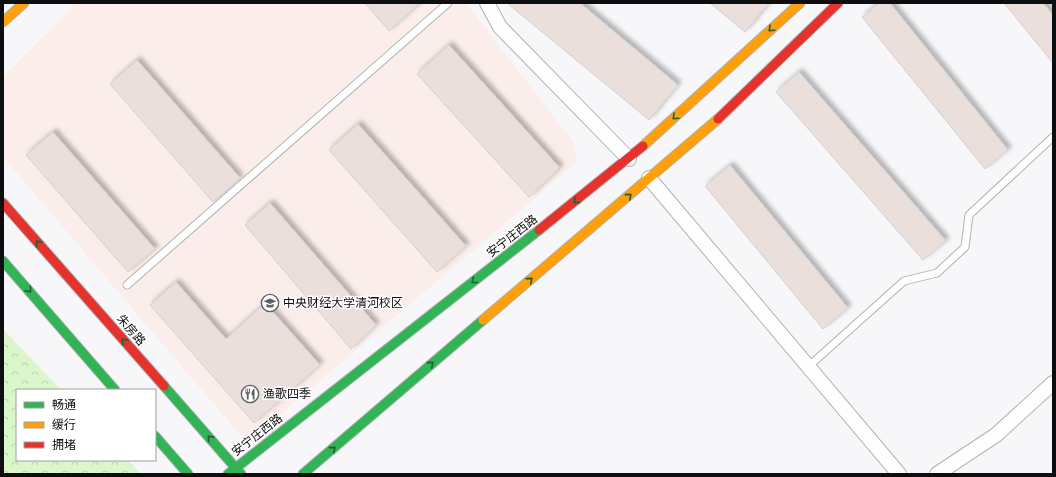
<svg xmlns="http://www.w3.org/2000/svg" width="1056" height="477" viewBox="0 0 1056 477" font-family="Jost,'Noto Sans SC',sans-serif">
  <defs>
    <pattern id="forest-crowns" width="20" height="18" patternUnits="userSpaceOnUse"><rect width="20" height="18" fill="#dcf6cb"/><path d="M2 6a3 3 0 1 1 6 0M12 15a3 3 0 1 1 6 0" fill="none" stroke="#bcd2ad"/></pattern>
    <filter id="shadow"><feDropShadow dx="3.5" dy="-3.5" stdDeviation="2" flood-color="#0004"/></filter>
  </defs>
  <rect width="100%" height="100%" fill="#f7f7fa"/>
  <!-- education -->
  <path fill="#fbeeea" d="M76,3H466L575,144L576,163L247,443L3,157V77Z"/>
  <!-- forest -->
  <path fill="url(#forest-crowns)" d="M3,329L61,390H17V460H128L141,474H3Z"/>
  <!-- building -->
  <path fill="#eadfdb" stroke="#d1d0d1" filter="url(#shadow)" d="M365,3H420L389,31Z
    M507,3H580L678,85L649,120Z
    M710,3H769L745,32Z
    M879,3H890L1008,150L985,169L862,17Z
    M1004,3H1043L1053,15V63Z
    M449,45L560,168L529,197L417,74Z
    M137,60L240,178L213,202L110,84Z
    M799,72L946,241L923,260L776,92Z
    M358,124L466,246L437,272L329,150Z
    M53,132L155,249L128,272L26,155Z
    M730,165L848,308L823,329L705,186Z
    M270,203L376,325L351,349L245,225Z
    M176,282L226,339L265,303L320,365L254,423L150,305Z"/>
  <g fill="none" stroke-linecap="round" stroke-linejoin="round">
    <defs>
      <path id="lane" d="M127,285L448,3
        M809,366L904,281L937,273L965,247L969,215L1053,137"/>
      <path id="street" d="M487,3L500,27L629,159
        M649,178L899,474
        M937,474L996,435L1053,383"/>
      <path id="fast" d="M3,261L115,390
        M164,386L241,474
        M155,436L188,474
        M228,474L539,230
        M303,474L483,320"/>
      <path id="slow" d="M3,22L24,3
        M643,146L800,3
        M483,320L718,119"/>
      <path id="jam" d="M718,119L838,3
        M3,203L164,386
        M539,230L643,146"/>
    </defs>
    <!-- lane casing -->
    <use href="#lane" stroke="#b2b2b4" stroke-width="9"/>
    <!-- street casing -->
    <use href="#street" stroke="#b2b2b4" stroke-width="16"/>
    <!-- fast casing -->
    <use href="#fast" stroke="#b2b2b4" stroke-width="11"/>
    <!-- slow casing -->
    <use href="#slow" stroke="#b2b2b4" stroke-width="11"/>
    <!-- jam casing -->
    <use href="#jam" stroke="#b2b2b4" stroke-width="11"/>
    <!-- lane -->
    <use href="#lane" stroke="#fefefe" stroke-width="7"/>
    <!-- street -->
    <use href="#street" stroke="#fefefe" stroke-width="14"/>
    <!-- fast -->
    <use href="#fast" stroke="#30b455" stroke-width="9"/>
    <!-- slow -->
    <use href="#slow" stroke="#ff9f0a" stroke-width="9"/>
    <!-- jam -->
    <use href="#jam" stroke="#e5322d" stroke-width="9"/>
  </g>
  <!-- one-way arrows -->
  <defs><path id="oneway-chevron" d="M-2-3.5L2.5 0L-2 3.5" fill="none" stroke-width="1.6" stroke-linecap="round" stroke-linejoin="round"/></defs>
  <g stroke="#1f6132">
    <use href="#oneway-chevron" transform="translate(771 29) rotate(138)"/>
    <use href="#oneway-chevron" transform="translate(675 117) rotate(138)"/>
    <use href="#oneway-chevron" transform="translate(629 196) rotate(-40)"/>
    <use href="#oneway-chevron" transform="translate(576 201) rotate(142)"/>
    <use href="#oneway-chevron" transform="translate(38 243) rotate(-131)"/>
    <use href="#oneway-chevron" transform="translate(530 280) rotate(-40)"/>
    <use href="#oneway-chevron" transform="translate(474 281) rotate(142)"/>
    <use href="#oneway-chevron" transform="translate(29 290) rotate(49)"/>
    <use href="#oneway-chevron" transform="translate(124 341) rotate(-131)"/>
    <use href="#oneway-chevron" transform="translate(431 364) rotate(-40)"/>
    <use href="#oneway-chevron" transform="translate(210 438) rotate(-131)"/>
    <use href="#oneway-chevron" transform="translate(333 449) rotate(-40)"/>
  </g>
  <!-- icons -->
  <defs>
    <symbol id="university-ring" viewBox="-11 -11 22 22"><circle r="9.5" fill="#fff" stroke="#606062" stroke-width="1.5"/><path d="M0-5L7-2L0 1L-7-2ZM-4 1L0 2.5L4 1V4Q0 6-4 4Z" fill="#606062"/></symbol>
    <symbol id="restaurant-ring" viewBox="-11 -11 22 22"><circle r="9.5" fill="#fff" stroke="#606062" stroke-width="1.5"/><path d="M-5-6h1v4h1v-4h1v4h1v-4h1v5L-1.5 .5V6h-2V.5L-5-1ZM5-6V6H3V1.5H1.5Q1.5-4 5-6Z" fill="#606062"/></symbol>
  </defs>
  <g fill-rule="evenodd">
    <use href="#university-ring" x="260" y="293" width="20" height="20"/>
    <use href="#restaurant-ring" x="240" y="384" width="20" height="20"/>
  </g>
  <g text-anchor="middle" stroke-width="3" stroke-linejoin="round" paint-order="stroke">
    <!-- street labels -->
    <g font-size="12" fill="#0e0e10" stroke="#fff">
      <text transform="translate(512 236) rotate(-38)" y="4">安宁庄西路</text>
      <text transform="translate(131 330) rotate(49)" y="4">朱房路</text>
      <text transform="translate(257 435) rotate(-38)" y="4">安宁庄西路</text>
    </g>
    <!-- poi labels -->
    <g font-size="12" fill="#0e0e10" stroke="#fff" text-anchor="start">
      <text x="283" y="307">中央财经大学清河校区</text>
      <text x="263" y="398">渔歌四季</text>
    </g>
  </g>
  <!-- border -->
  <rect width="1056" height="477" fill="none" stroke="#0e0e10" stroke-width="8"/>
  <!-- legend -->
  <rect x="16" y="389" width="140" height="72" fill="#ffffff" stroke="#9f9f9f"/>
  <rect x="24" y="402" width="20" height="6" fill="#30b455" stroke="#9f9f9f"/>
  <text x="52" y="409" font-size="12" fill="#0e0e10">畅通</text>
  <rect x="24" y="422" width="20" height="6" fill="#ff9f0a" stroke="#9f9f9f"/>
  <text x="52" y="429" font-size="12" fill="#0e0e10">缓行</text>
  <rect x="24" y="442" width="20" height="6" fill="#e5322d" stroke="#9f9f9f"/>
  <text x="52" y="449" font-size="12" fill="#0e0e10">拥堵</text>
</svg>
